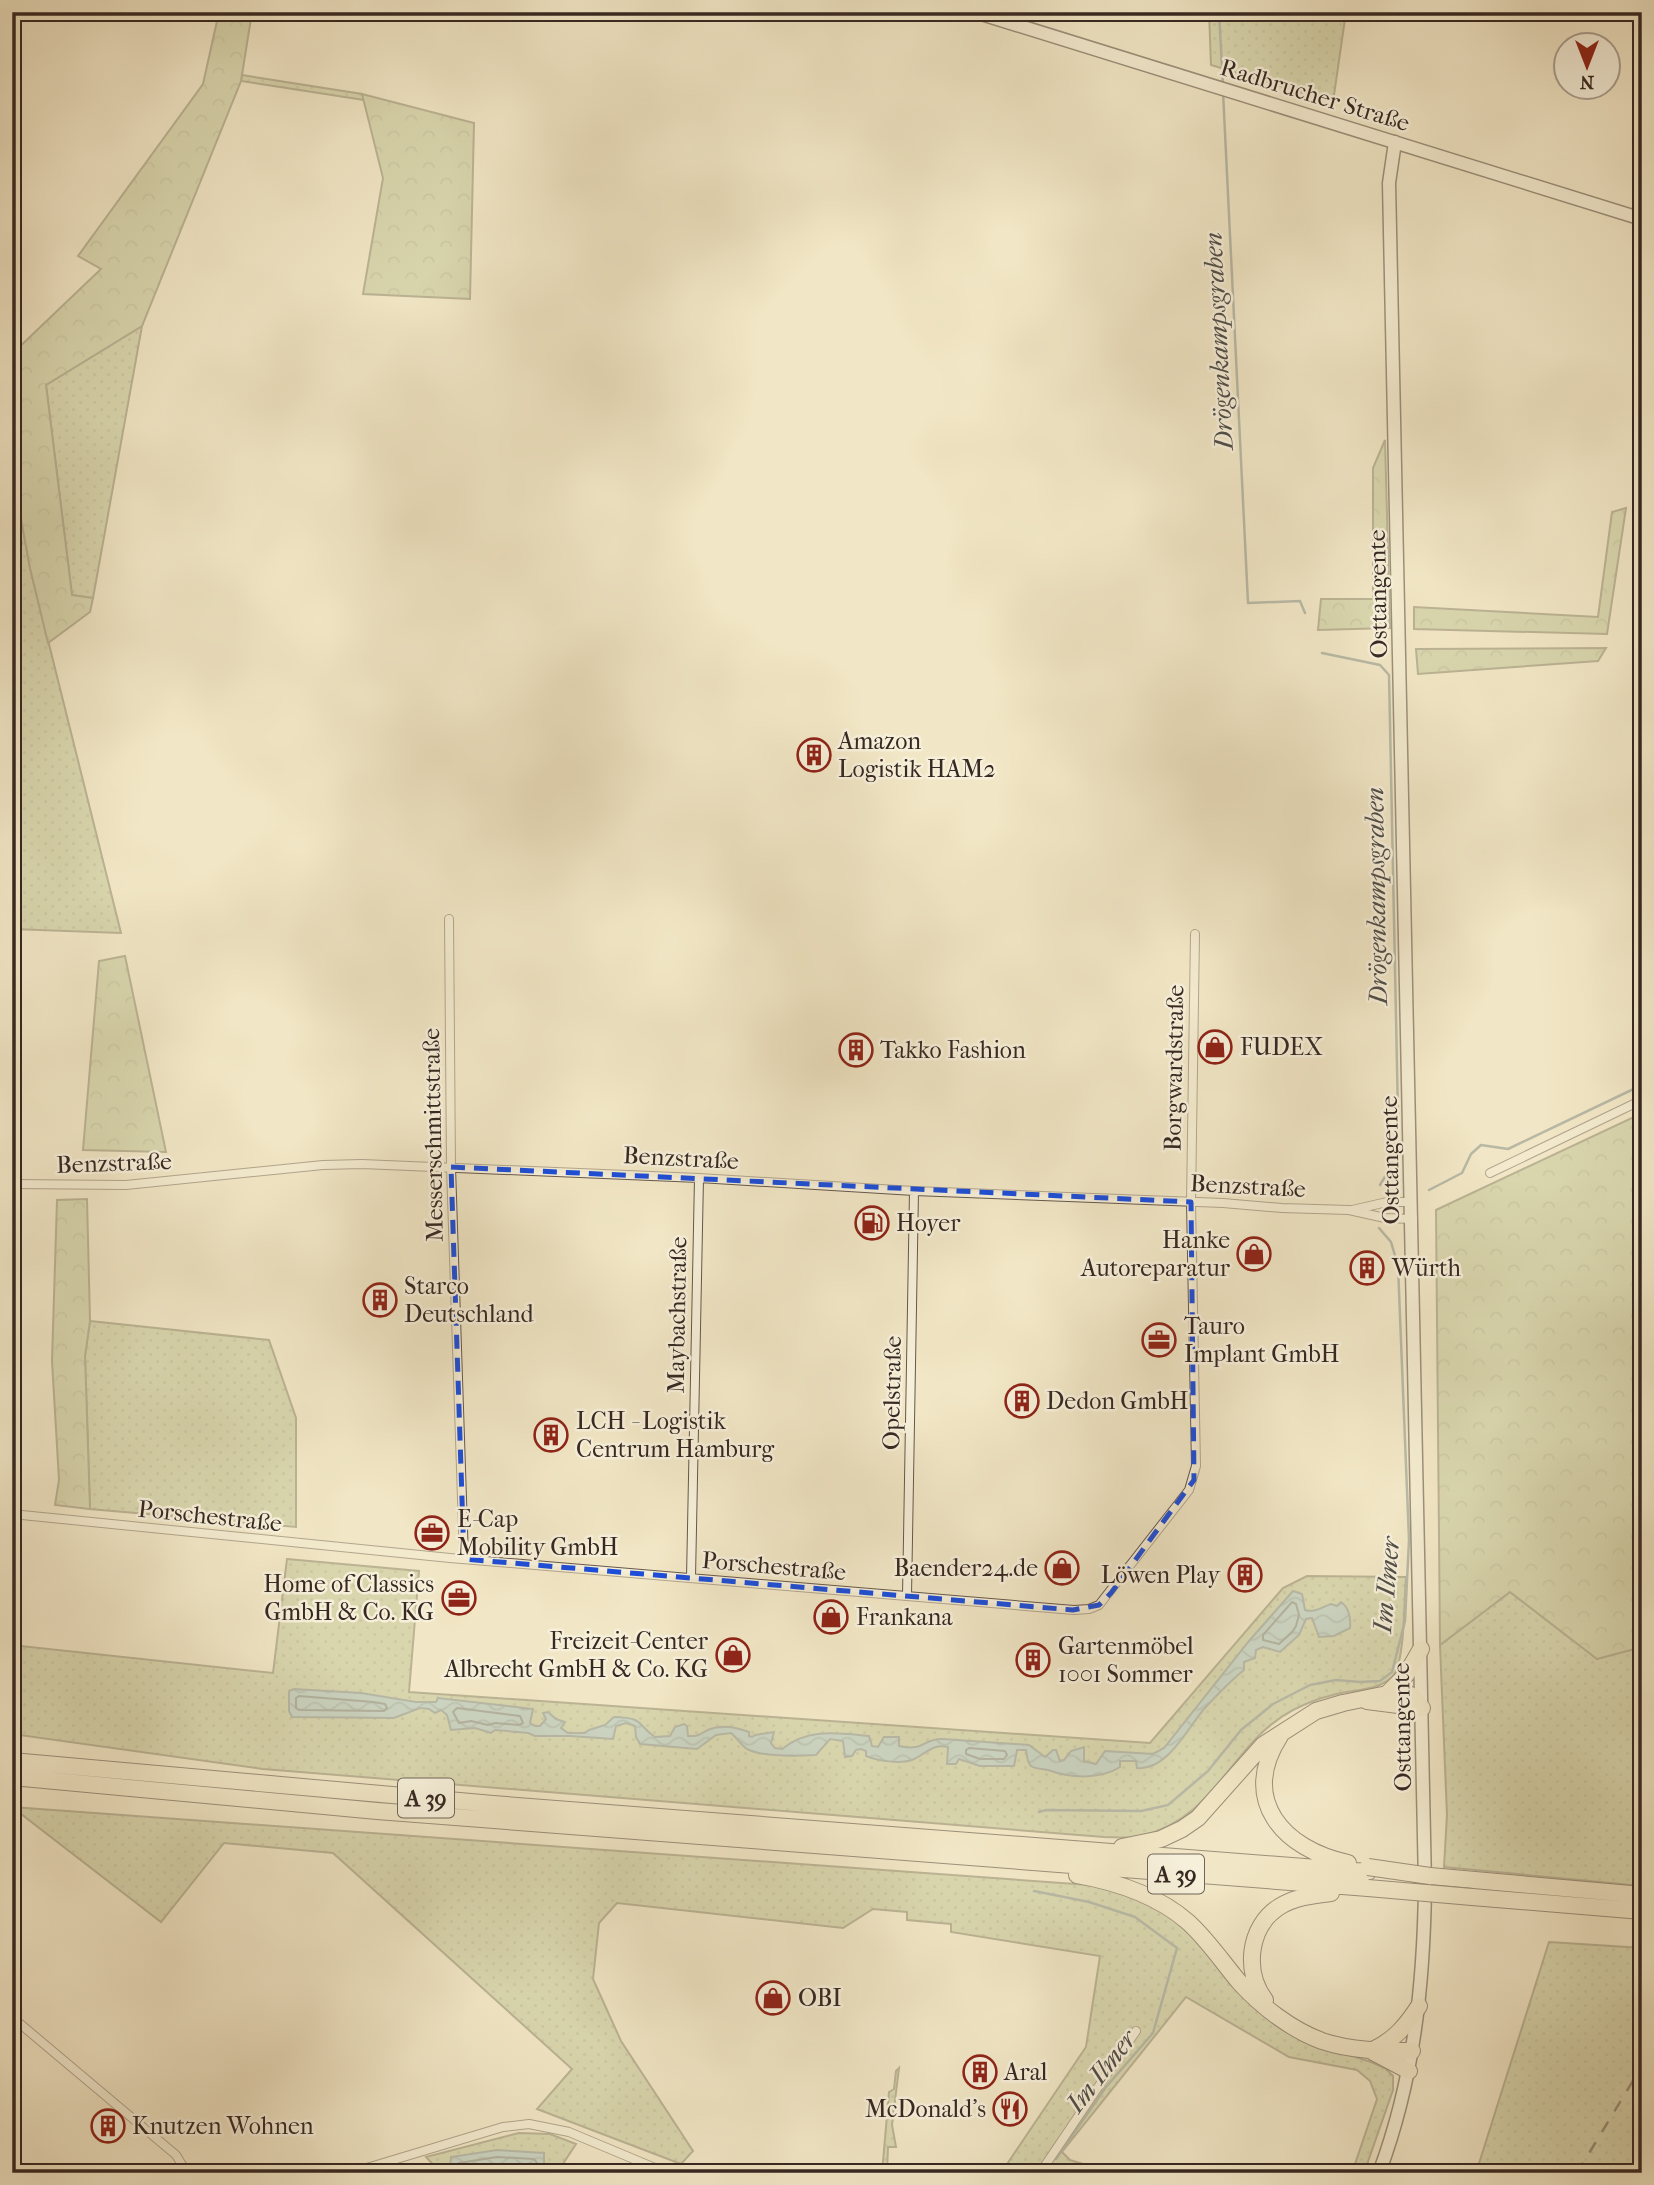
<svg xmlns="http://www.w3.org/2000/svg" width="1654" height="2185" viewBox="0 0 1654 2185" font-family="'IM FELL French Canon',serif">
  <defs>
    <pattern id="grass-dots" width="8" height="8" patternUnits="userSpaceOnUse" patternTransform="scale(1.75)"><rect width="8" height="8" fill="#bcc493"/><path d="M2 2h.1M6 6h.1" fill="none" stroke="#a2a87e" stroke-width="1.8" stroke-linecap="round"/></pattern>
    <pattern id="forest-crowns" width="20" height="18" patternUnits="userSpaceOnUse" patternTransform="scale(1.75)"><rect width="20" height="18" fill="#bcc493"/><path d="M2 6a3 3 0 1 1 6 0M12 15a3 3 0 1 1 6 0" fill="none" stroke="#a2a87e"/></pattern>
    <pattern id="water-waves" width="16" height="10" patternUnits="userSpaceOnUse" patternTransform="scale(1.75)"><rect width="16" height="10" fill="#9dbebc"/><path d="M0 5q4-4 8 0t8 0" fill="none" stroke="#819a98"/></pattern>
  </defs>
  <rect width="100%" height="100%" fill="#f1e6c5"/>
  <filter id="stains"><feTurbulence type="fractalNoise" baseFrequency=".00286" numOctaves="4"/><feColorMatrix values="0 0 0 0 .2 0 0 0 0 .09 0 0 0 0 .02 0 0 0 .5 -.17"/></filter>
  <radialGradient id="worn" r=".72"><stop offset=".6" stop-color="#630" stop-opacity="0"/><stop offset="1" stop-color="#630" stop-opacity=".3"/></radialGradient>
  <!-- grass -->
  <path fill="url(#grass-dots)" stroke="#7a765a" stroke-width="2" d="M1209,12H1346L1333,102L1211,65Z
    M242,75L362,94L364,100L241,81Z
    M142,326L93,598L72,595L46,385Z
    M12,470L30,568L121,933L12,929Z
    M90,1321L269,1340L296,1418V1527L90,1509L85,1356Z
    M287,1559L419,1571L409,1692L1150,1743L1283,1588L1307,1576L1406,1577C1404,1597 1405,1663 1393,1676C1378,1692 1352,1689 1333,1695C1320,1698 1305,1704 1293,1710C1229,1744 1219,1817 1141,1836C1129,1839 1115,1837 1104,1837L263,1769L12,1734V1645L273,1673Z
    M1510,1592L1597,1659L1642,1647V1886L1444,1867L1447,1815L1440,1645Z
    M12,1807L1089,1885L1124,1891L1161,1908L1316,2044L1371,2062L1385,2068L1393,2076V2090L1364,2173H1352L1377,2099L1370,2081L1357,2070L1289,2057L1186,1997L1062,2152L1070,2160L1113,2173H1083L1057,2165L1038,2166L1001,2173L1086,2047L1100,1956L951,1932V1924L907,1920V1912L873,1909L843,1928L617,1903L599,1923L593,1979L621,2041L693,2151L681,2164L537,2109L572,2069L333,1853L224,1843L161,1922Z
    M1549,1942L1642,1948V2173H1476Z
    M899,2068L892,2125L896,2147H888L887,2173H882L889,2092L894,2089L896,2071Z
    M519,2133L550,2134L576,2144L557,2173H441L426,2157Z"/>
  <!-- forest -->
  <path fill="url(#forest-crowns)" stroke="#7a765a" stroke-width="2" d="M219,12H252L241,81L142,326L46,385L72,595L93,598L90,612L48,643L30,568L12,470V354L101,269L78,256L203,84Z
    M362,94L474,123L470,299L363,294L383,178Z
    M1385,440L1390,628L1318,630L1321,599H1373V468Z
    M1626,508L1607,634L1414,629V607L1598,617L1612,512Z
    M1606,648L1598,661L1418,674L1416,649Z
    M125,956L166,1152L83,1150L99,961Z
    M1636,1116L1642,1126V1647L1597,1659L1510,1592L1440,1645L1436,1210Z
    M87,1199L90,1321L85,1356L90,1509L55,1505L59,1480L52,1361L57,1200Z"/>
  <!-- water -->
  <path fill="url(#water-waves)" stroke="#74827e" stroke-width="2" d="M12,487L22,544L13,561L18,586L15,593H12Z
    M1293,1591L1302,1594L1305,1610C1315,1613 1322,1607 1331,1604L1337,1606L1341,1602C1349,1607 1351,1619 1350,1628L1334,1636L1319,1637L1312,1618L1306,1619L1299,1635L1280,1652L1263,1647L1256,1650L1255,1658L1244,1662V1670C1229,1682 1217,1695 1204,1709C1187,1729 1167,1771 1137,1768L1136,1761H1120V1767C1099,1780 1070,1778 1048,1770C1043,1769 1035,1769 1031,1766C1027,1762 1027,1755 1026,1750H1017L1014,1766H980L959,1759L956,1764H947L948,1747C932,1743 925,1755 912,1760C901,1764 877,1761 866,1756V1751L861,1749L856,1750L852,1756L845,1757L843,1741L830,1739L816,1755C798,1756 762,1757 747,1749C741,1745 737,1738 731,1733L716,1735L697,1749L640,1744L636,1737L635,1726L626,1723L616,1726L613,1739L570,1736H535L528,1733L495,1730L491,1733L475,1728L451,1730L447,1715L441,1710L435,1713L429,1709L420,1708L394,1718L292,1717L289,1711V1691L294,1689L361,1693L416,1702H436L438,1698L533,1709L530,1723L535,1726H540L546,1719L543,1713L548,1712L556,1719L565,1722L561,1728L568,1733H585L589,1730L605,1725L614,1717C645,1718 635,1723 655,1737L670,1736L675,1727L684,1724L687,1726L688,1736C703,1737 702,1730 714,1728C725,1725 738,1728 749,1732V1736L752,1737L755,1735L774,1732L771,1743L775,1748L782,1749C808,1728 837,1733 869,1736L872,1746L878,1747L884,1737H899V1746C926,1752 922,1738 943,1739L1029,1745L1045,1757L1053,1750H1056L1060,1761L1064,1760L1071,1751L1084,1747V1761L1096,1764L1105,1751L1153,1754L1164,1748L1249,1641Z
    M497,2150L544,2153V2165L539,2173H452L450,2168L451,2157Z"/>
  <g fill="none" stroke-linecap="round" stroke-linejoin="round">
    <!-- shore -->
    <path stroke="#6a736f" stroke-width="2" d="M1292,1602L1296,1604L1299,1615L1296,1626L1293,1631L1279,1644L1263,1640V1635Z
      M299,1696L373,1702L385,1704L387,1708L384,1711L299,1710L296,1708V1698Z
      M457,1708L520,1716L523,1723L519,1725L495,1723L488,1725L471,1721L459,1723L453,1712Z
      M969,1748L1005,1751L1007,1755L1004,1759H980L966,1754V1750Z
      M458,2173L457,2165L459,2163L497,2157L534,2159L537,2163L533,2173"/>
    <!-- stream -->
    <path stroke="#74827e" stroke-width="2.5" d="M1219,12L1223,86
      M1223,92L1248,603L1300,601L1305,613
      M1322,653L1380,665L1389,675L1398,1115L1392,1165L1380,1185
      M1429,1190L1462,1173L1471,1154L1481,1145L1508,1149L1642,1085
      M1039,1812L1046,1810L1141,1811L1168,1805L1208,1771L1241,1730L1273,1704L1310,1685L1336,1680L1360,1682L1380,1681L1392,1672L1405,1621L1409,1540L1398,1266L1391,1242L1379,1228
      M1034,1891L1089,1902L1135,1917L1177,1948L1153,2033L1106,2087L1056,2159"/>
    <defs>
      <path id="street" d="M449,919L451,1167L464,1559
        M1490,1173L1642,1100
        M12,1184L126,1185L323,1165L362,1164L699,1178L914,1191L1223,1203L1282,1208L1349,1210L1385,1218L1413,1219
        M1352,1210L1387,1202H1412
        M12,1514L450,1558L1074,1610L1089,1609L1099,1605L1189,1490L1196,1466L1191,1202L1195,934
        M691,1578L699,1178
        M907,1596L914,1191
        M12,2017L176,2155L187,2173
        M350,2173L503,2127L529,2124L569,2132L667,2173
        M1040,2173L1136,2031"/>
      <path id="secondary" d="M975,12L1642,219
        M1379,2173C1414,2080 1424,1983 1425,1884L1389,183L1395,142"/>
      <path id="highway" d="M1387,1694L1406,1675L1421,1649
        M1367,1701L1422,1708
        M1280,1736C1239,1800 1283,1849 1348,1863
        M12,1761L493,1804L1368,1872
        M12,1777L377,1811L1368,1888
        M1122,1847L1161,1839L1182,1829L1198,1818L1263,1745L1316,1711L1343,1703L1397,1692L1411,1695L1422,1708
        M1077,1875C1117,1882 1157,1895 1188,1922C1208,1940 1223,1963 1240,1983C1262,2007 1292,2030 1322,2041C1352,2051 1382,2051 1412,2051
        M1430,1876L1642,1895
        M1472,1897L1642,1911
        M1265,2000C1244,1972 1248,1927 1279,1907C1294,1897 1314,1895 1331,1893
        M1373,2050C1394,2040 1406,2026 1419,2006
        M1373,2052L1409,2071"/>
    </defs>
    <!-- street casing -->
    <use href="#street" stroke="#66584b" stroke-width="10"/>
    <!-- secondary casing -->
    <use href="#secondary" stroke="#372822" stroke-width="15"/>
    <!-- highway casing -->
    <use href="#highway" stroke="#372822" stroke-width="18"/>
    <!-- street -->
    <use href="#street" stroke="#f6efd9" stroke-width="8"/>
    <!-- secondary -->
    <use href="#secondary" stroke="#f6efd9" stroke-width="12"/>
    <!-- highway -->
    <use href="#highway" stroke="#f1e6c5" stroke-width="16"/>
    <!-- rail -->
    <path stroke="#372822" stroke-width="2.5" stroke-dasharray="12 12" stroke-linecap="butt" d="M1577,2173L1642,2066"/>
    <defs>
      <path id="highway-bridge" d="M1368,1867L1430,1876
        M1368,1888L1472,1897"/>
    </defs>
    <!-- highway-bridge casing -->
    <use href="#highway-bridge" stroke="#372822" stroke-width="18" stroke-linecap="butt"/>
    <!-- highway-bridge -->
    <use href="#highway-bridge" stroke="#f1e6c5" stroke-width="16"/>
  </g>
  <!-- marked area -->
  <path d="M0 0H1654V2185H0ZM451,1167L1191,1202L1194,1480L1111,1593L1099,1605L1073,1610L464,1559Z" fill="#f1e6c5" fill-opacity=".55" fill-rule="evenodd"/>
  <path fill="none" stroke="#1d4ed8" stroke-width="5" stroke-dasharray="14 9" stroke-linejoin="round" d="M451,1167L1191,1202L1194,1480L1111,1593L1099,1605L1073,1610L464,1559Z"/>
  <!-- icons -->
  <defs>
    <symbol id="building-ring" viewBox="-11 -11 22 22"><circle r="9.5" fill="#f6efd9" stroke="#8f2418" stroke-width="1.5"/><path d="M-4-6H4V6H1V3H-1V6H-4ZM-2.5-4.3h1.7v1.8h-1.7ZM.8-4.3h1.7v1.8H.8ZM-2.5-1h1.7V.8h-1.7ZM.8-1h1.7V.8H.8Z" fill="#8f2418"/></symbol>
    <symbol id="shop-ring" viewBox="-11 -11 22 22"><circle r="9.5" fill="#f6efd9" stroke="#8f2418" stroke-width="1.5"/><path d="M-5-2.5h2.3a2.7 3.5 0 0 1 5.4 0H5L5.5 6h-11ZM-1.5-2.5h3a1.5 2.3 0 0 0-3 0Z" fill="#8f2418"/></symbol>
    <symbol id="fuel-ring" viewBox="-11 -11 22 22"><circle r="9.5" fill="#f6efd9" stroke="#8f2418" stroke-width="1.5"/><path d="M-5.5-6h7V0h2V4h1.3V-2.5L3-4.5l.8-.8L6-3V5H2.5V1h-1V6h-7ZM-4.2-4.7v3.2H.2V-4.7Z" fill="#8f2418"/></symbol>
    <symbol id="office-ring" viewBox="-11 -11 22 22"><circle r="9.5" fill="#f6efd9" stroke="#8f2418" stroke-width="1.5"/><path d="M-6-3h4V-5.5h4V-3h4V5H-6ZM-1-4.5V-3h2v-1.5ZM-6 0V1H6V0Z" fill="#8f2418"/></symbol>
    <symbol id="restaurant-ring" viewBox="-11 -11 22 22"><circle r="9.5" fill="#f6efd9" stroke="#8f2418" stroke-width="1.5"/><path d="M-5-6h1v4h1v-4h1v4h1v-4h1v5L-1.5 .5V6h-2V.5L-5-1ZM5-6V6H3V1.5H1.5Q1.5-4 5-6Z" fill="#8f2418"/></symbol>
  </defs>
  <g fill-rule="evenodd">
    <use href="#building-ring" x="795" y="736" width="38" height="38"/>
    <use href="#shop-ring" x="1196" y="1028" width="38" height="38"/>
    <use href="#building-ring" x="837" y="1031" width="38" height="38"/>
    <use href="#fuel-ring" x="853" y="1204" width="38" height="38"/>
    <use href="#shop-ring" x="1235" y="1235" width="38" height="38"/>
    <use href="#building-ring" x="1348" y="1249" width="38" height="38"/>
    <use href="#building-ring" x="361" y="1281" width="38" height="38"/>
    <use href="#office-ring" x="1140" y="1321" width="38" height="38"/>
    <use href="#building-ring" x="1003" y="1382" width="38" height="38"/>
    <use href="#building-ring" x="532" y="1416" width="38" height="38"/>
    <use href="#office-ring" x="413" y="1514" width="38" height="38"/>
    <use href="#shop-ring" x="1043" y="1549" width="38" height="38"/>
    <use href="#building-ring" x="1226" y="1556" width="38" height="38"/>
    <use href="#office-ring" x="440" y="1579" width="38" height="38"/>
    <use href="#shop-ring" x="812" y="1598" width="38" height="38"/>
    <use href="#shop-ring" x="714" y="1636" width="38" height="38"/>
    <use href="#building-ring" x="1014" y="1641" width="38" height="38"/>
    <use href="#shop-ring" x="754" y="1979" width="38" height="38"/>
    <use href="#building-ring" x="961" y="2053" width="38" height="38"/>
    <use href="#restaurant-ring" x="991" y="2090" width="38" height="38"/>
    <use href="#building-ring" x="89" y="2107" width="38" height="38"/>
  </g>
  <g text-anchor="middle" stroke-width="5" stroke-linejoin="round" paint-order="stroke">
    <!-- shield labels -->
    <g fill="#f6efd9" stroke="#706459" stroke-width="2">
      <rect x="398" y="1778.5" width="56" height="39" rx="5"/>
      <rect x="1148" y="1854.5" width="56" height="39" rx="5"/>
    </g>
    <g font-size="23" font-weight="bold" fill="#372822">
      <text x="426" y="1806">A 39</text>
      <text x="1176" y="1882">A 39</text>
    </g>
    <!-- street labels -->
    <g font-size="24" fill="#372822" stroke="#f6efd9">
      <text transform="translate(1315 95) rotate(17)" y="8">Radbrucher Straße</text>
      <text transform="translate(1378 594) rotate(-91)" y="8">Osttangente</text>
      <text transform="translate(1174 1068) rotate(-89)" y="8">Borgwardstraße</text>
      <text transform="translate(433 1135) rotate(-91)" y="8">Messerschmittstraße</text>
      <text transform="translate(681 1158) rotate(3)" y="8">Benzstraße</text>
      <text transform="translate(1390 1160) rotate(-91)" y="8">Osttangente</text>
      <text transform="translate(114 1163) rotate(-2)" y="8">Benzstraße</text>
      <text transform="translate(1248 1186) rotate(3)" y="8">Benzstraße</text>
      <text transform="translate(677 1315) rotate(-89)" y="8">Maybachstraße</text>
      <text transform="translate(892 1393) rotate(-89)" y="8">Opelstraße</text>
      <text transform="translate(210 1516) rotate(6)" y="8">Porschestraße</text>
      <text transform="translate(774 1566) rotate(5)" y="8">Porschestraße</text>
      <text transform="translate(1402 1727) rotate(-91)" y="8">Osttangente</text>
    </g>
    <!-- poi labels -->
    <g font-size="24" fill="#372822" stroke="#f6efd9" text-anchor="start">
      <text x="838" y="749">Amazon<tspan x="838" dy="28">Logistik HAM2</tspan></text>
      <text x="1240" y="1055">FUDEX</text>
      <text x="880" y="1058">Takko Fashion</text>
      <text x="896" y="1231">Hoyer</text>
      <text x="1230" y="1248" text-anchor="end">Hanke<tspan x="1230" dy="28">Autoreparatur</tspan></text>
      <text x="1392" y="1276">Würth</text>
      <text x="404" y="1294">Starco<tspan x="404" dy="28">Deutschland</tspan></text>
      <text x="1184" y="1334">Tauro<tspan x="1184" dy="28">Implant GmbH</tspan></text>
      <text x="1046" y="1409">Dedon GmbH</text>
      <text x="576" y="1429">LCH - Logistik<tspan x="576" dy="28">Centrum Hamburg</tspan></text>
      <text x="457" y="1527">E-Cap<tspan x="457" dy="28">Mobility GmbH</tspan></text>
      <text x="1038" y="1576" text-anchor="end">Baender24.de</text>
      <text x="1220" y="1583" text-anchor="end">Löwen Play</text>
      <text x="434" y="1592" text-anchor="end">Home of Classics<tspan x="434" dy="28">GmbH &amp; Co. KG</tspan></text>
      <text x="856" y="1625">Frankana</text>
      <text x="708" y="1649" text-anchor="end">Freizeit-Center<tspan x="708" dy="28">Albrecht GmbH &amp; Co. KG</tspan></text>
      <text x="1058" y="1654">Gartenmöbel<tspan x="1058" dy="28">1001 Sommer</tspan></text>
      <text x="798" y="2006">OBI</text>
      <text x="1004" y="2080">Aral</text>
      <text x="986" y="2117" text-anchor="end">McDonald's</text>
      <text x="132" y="2134">Knutzen Wohnen</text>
    </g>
    <!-- water labels -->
    <g font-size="26" font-style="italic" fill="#504e48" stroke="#f6efd9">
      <text transform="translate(1218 341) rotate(-93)" y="9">Drögenkampsgraben</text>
      <text transform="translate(1376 896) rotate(-91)" y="9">Drögenkampsgraben</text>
      <text transform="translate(1386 1585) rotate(-85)" y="9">Im Ilmer</text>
      <text transform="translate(1101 2071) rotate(-52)" y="9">Im Ilmer</text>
    </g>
  </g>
  <!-- margin -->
  <rect width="1654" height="2185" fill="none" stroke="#f1e6c5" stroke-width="42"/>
  <rect x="14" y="14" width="1626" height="2157" fill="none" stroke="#372822" stroke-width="3.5"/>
  <rect x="21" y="21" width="1612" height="2143" fill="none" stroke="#372822" stroke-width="2"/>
  <!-- north arrow -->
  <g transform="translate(1587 66) rotate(180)"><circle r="33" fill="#f6efd9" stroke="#aa9f90" stroke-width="2"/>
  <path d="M0-5L12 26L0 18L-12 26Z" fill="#8f2418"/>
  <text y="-10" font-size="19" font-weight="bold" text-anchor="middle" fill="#372822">N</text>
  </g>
  <rect width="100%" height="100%" filter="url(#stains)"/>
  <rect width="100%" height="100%" fill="url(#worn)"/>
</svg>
